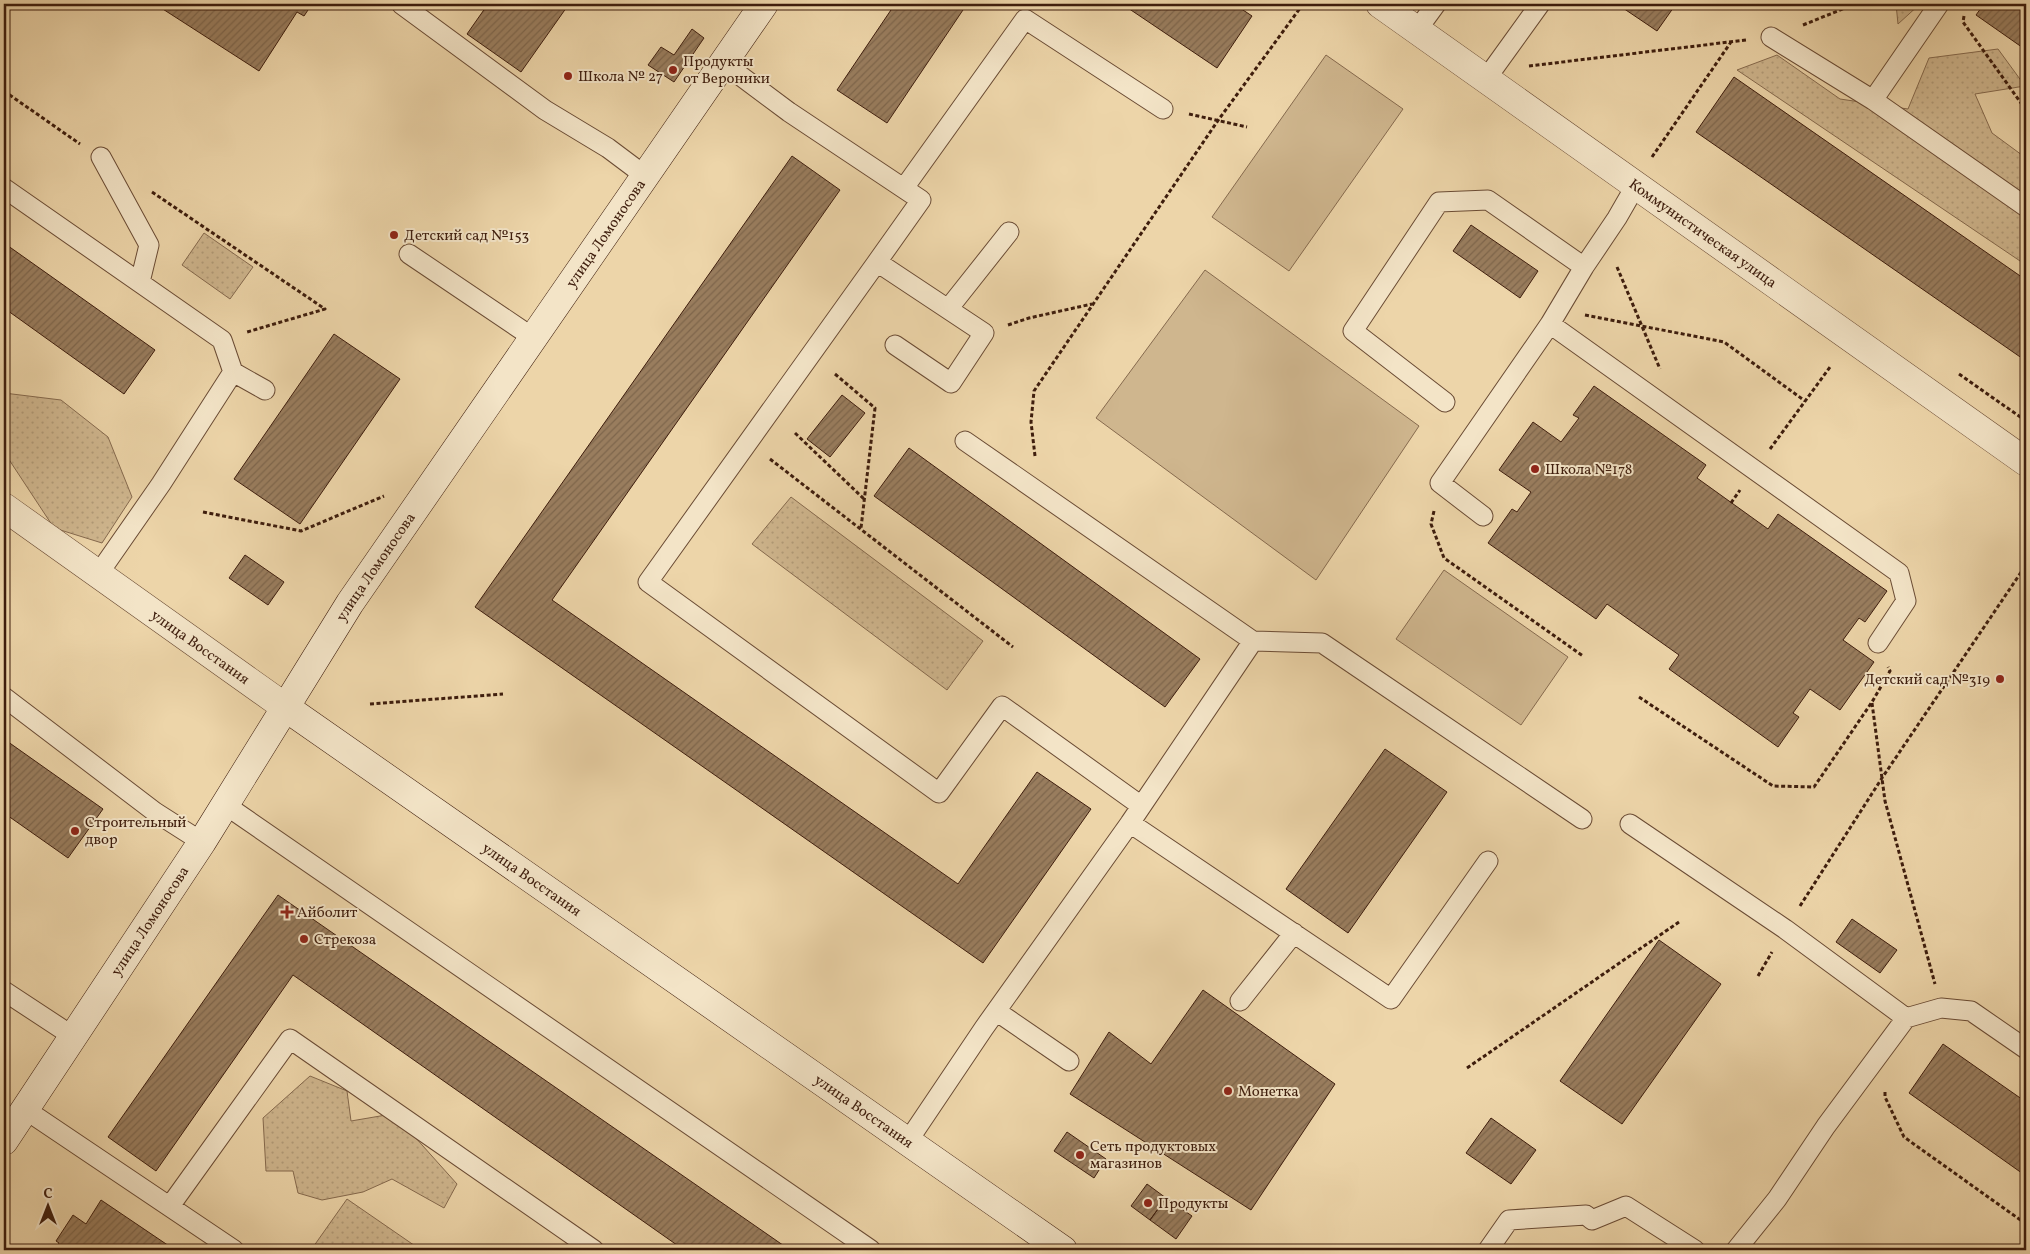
<svg xmlns="http://www.w3.org/2000/svg" width="2030" height="1254" viewBox="0 0 2030 1254" font-family="Vollkorn,serif">
  <defs>
    <pattern id="park-dots" width="8" height="8" patternUnits="userSpaceOnUse" patternTransform="scale(1.25)"><rect width="8" height="8" fill="#cfb68e"/><path d="M2 2h.1M6 6h.1" fill="none" stroke="#b39c79" stroke-width="1.8" stroke-linecap="round"/></pattern>
    <pattern id="building-hatch" width="6" height="6" patternUnits="userSpaceOnUse" patternTransform="scale(1.25)"><rect width="6" height="6" fill="#997d5e"/><path d="M-1 1l2-2M0 6l6-6M5 7l2-2" fill="none" stroke="#7e664c"/></pattern>
  </defs>
  <rect width="100%" height="100%" fill="#edd5a9"/>
  <filter id="stains"><feTurbulence type="fractalNoise" baseFrequency=".004" numOctaves="4"/><feColorMatrix values="0 0 0 0 .2 0 0 0 0 .09 0 0 0 0 .02 0 0 0 .5 -.17"/></filter>
  <radialGradient id="worn" r=".72"><stop offset=".6" stop-color="#630" stop-opacity="0"/><stop offset="1" stop-color="#630" stop-opacity=".3"/></radialGradient>
  <!-- park -->
  <path fill="url(#park-dots)" stroke="#866a4e" d="M1896,4H1920L1898,24Z
    M1998,49L2025,86L1975,94L1992,133L2026,158V265L1737,70L1777,55L1840,99L1908,109L1929,58Z
    M204,233L253,267L230,299L182,265Z
    M4,393L61,400L108,437L132,497L102,543L54,528L4,452Z
    M791,497L983,641L947,690L752,544Z
    M310,1076L347,1091L351,1121L386,1115L414,1136L457,1184L444,1208L392,1179L363,1192L322,1200L298,1193L293,1171H266L263,1118Z
    M347,1199L421,1250H311Z"/>
  <!-- pitch -->
  <path fill="#cfb68e" stroke="#866a4e" d="M1326,55L1403,109L1289,271L1212,217Z
    M1205,270L1419,426L1316,580L1096,418Z
    M1444,570L1568,657L1521,725L1396,639Z"/>
  <!-- building -->
  <path fill="url(#building-hatch)" stroke="#3e1d0d" d="M155,4H312L304,16L297,12L259,71Z
    M488,4H569L521,72L467,34Z
    M895,4H967L887,123L837,90Z
    M1122,4H1234L1252,16L1217,68Z
    M1617,4H1676L1657,31Z
    M1984,4H2026V50L1976,15Z
    M692,29L704,38L674,82L648,65L661,47L674,55Z
    M1734,77L2026,280V361L1696,132Z
    M792,156L840,190L552,600L958,884L1037,772L1091,809L983,963L475,607Z
    M1471,225L1538,271L1520,298L1453,251Z
    M4,243L155,350L124,394L4,308Z
    M334,334L400,379L300,524L234,479Z
    M1594,386L1706,465L1697,478L1768,529L1778,514L1887,591L1865,622L1859,618L1843,640L1874,662L1840,710L1810,689L1793,713L1799,717L1778,747L1669,669L1679,655L1607,604L1596,619L1488,543L1512,509L1517,512L1531,492L1499,470L1533,422L1561,442L1579,418L1573,415Z
    M842,395L865,413L830,457L807,439Z
    M909,448L1200,659L1165,707L874,496Z
    M245,555L284,582L268,605L229,578Z
    M4,739L103,809L68,858L4,813Z
    M1385,749L1447,792L1348,933L1286,889Z
    M278,895L790,1250H684L293,975L156,1171L108,1137Z
    M1852,919L1897,950L1880,973L1836,942Z
    M1659,940L1721,984L1622,1124L1560,1081Z
    M1203,990L1335,1084L1251,1210L1070,1094L1109,1032L1151,1064Z
    M1943,1044L2026,1102V1176L1909,1093Z
    M1491,1118L1536,1150L1511,1184L1466,1153Z
    M1067,1132L1106,1159L1094,1178L1054,1151Z
    M1147,1184L1166,1198L1150,1220L1131,1206Z
    M1166,1198L1192,1216L1176,1239L1150,1220Z
    M101,1200L175,1250H55L59,1243L56,1241L73,1215L86,1224Z"/>
  <g fill="none" stroke-linecap="round" stroke-linejoin="round">
    <defs>
      <path id="lane" d="M401,4L545,110L608,148L644,175
        M1939,4L1873,100L2026,207
        M1417,30L1436,4
        M1771,37L1873,100
        M722,62L789,112L921,200L877,262L984,333L951,383L895,345
        M1486,79L1540,4
        M101,157L149,245L140,282
        M4,188L222,340L233,372L161,484L99,573
        M904,188L1025,19L1163,109
        M409,254L532,337
        M877,262L648,582L939,793L1002,706L1140,805
        M948,309L1009,232
        M1550,324L1899,573L1906,601L1878,643
        M233,372L265,390
        M1445,402L1353,331L1439,202L1488,200L1584,267L1617,218L1636,185
        M1483,516L1440,483L1550,324L1584,267
        M1253,641L1322,643L1582,819
        M4,697L155,812L202,842
        M224,804L871,1250
        M1130,823L1391,999L1488,861
        M1630,824L1785,929L1906,1018
        M4,991L74,1037
        M1240,1001L1294,933
        M996,1011L1069,1061
        M26,1110L234,1250
        M908,1141L984,1028L1130,823L1253,641L965,441
        M170,1206L290,1039L594,1250
        M1488,1250L1509,1220L1586,1215L1592,1220L1626,1206L1695,1250
        M1736,1250L1777,1199L1826,1126L1906,1018L1941,1008L1971,1011L2026,1049"/>
      <g id="street">
        <path id="s1" d="M1380,4L2026,462"/>
        <path id="s2" d="M4,507L285,707"/>
      </g>
      <g id="secondary">
        <path id="s3" d="M285,707L1063,1250"/>
        <path id="s4" d="M4,1141L202,842L350,603L764,4"/>
      </g>
    </defs>
    <!-- lane casing -->
    <use href="#lane" stroke="#6a4b34" stroke-width="21"/>
    <!-- street casing -->
    <use href="#street" stroke="#6a4b34" stroke-width="29"/>
    <!-- secondary casing -->
    <use href="#secondary" stroke="#3e1d0d" stroke-width="29"/>
    <!-- path -->
    <path stroke="#3e1d0d" stroke-width="3" stroke-dasharray="4 2.5" stroke-linecap="butt" d="M1964,16L1963,22L2026,110
      M1803,25L1855,4
      M1529,66L1746,40
      M4,91L80,144
      M1189,114L1247,127
      M4,154L7,163
      M1652,157L1731,42
      M152,192L325,309L247,332
      M1617,267L1660,369
      M1585,315L1724,342L1805,401
      M1008,325L1029,318L1092,304
      M835,374L875,408L861,528
      M1959,374L2026,421
      M795,433L864,499
      M1770,449L1830,367
      M1035,456L1031,422L1034,391L1219,119L1303,4
      M770,459L1013,647
      M1731,503L1740,490
      M1434,511L1431,524L1444,558L1583,656
      M203,512L301,531L384,496
      M1639,697L1773,786L1814,787L1872,702L1890,671L1888,667
      M1872,703L1885,801L1935,984
      M370,704L503,694
      M1800,906L1882,778L2026,565
      M1758,976L1772,952
      M1467,1068L1679,922
      M1885,1092V1097L1904,1137L2026,1224"/>
    <!-- lane -->
    <use href="#lane" stroke="#f3e4c7" stroke-width="19"/>
    <!-- street -->
    <use href="#street" stroke="#f3e4c7" stroke-width="28"/>
    <!-- secondary -->
    <use href="#secondary" stroke="#f3e4c7" stroke-width="28"/>
  </g>
  <!-- markers -->
  <g fill="#8f2418" stroke="#f3e4c7" stroke-width="2">
    <circle cx="673" cy="70" r="5"/>
    <circle cx="568" cy="76" r="5"/>
    <circle cx="394" cy="235" r="5"/>
    <circle cx="1535" cy="469" r="5"/>
    <circle cx="2000" cy="679" r="5"/>
    <circle cx="75" cy="831" r="5"/>
    <path d="M284.5 904.5h5v5h5v5h-5v5h-5v-5h-5v-5h5z"/>
    <circle cx="304" cy="939" r="5"/>
    <circle cx="1228" cy="1091" r="5"/>
    <circle cx="1080" cy="1155" r="5"/>
    <circle cx="1148" cy="1203" r="5"/>
  </g>
  <g text-anchor="middle" stroke-width="4" stroke-linejoin="round" paint-order="stroke">
    <!-- poi labels -->
    <g font-size="15" fill="#3e1d0d" stroke="#f3e4c7" text-anchor="start">
      <text x="683" y="66">Продукты<tspan x="683" dy="17">от Вероники</tspan></text>
      <text x="578" y="81">Школа № 27</text>
      <text x="404" y="240">Детский сад №153</text>
      <text x="1545" y="474">Школа №178</text>
      <text x="1990" y="684" text-anchor="end">Детский сад №319</text>
      <text x="85" y="827">Строительный<tspan x="85" dy="17">двор</tspan></text>
      <text x="297" y="917">Айболит</text>
      <text x="314" y="944">Стрекоза</text>
      <text x="1238" y="1096">Монетка</text>
      <text x="1090" y="1151">Сеть продуктовых<tspan x="1090" dy="17">магазинов</tspan></text>
      <text x="1158" y="1208">Продукты</text>
    </g>
    <!-- street labels -->
    <g font-size="15" fill="#3e1d0d" stroke="#f3e4c7">
      <text dy="5" stroke="none"><textPath href="#s4" startOffset="1089">улица Ломоносова</textPath></text>
      <text dy="5" stroke="none"><textPath href="#s1" startOffset="396">Коммунистическая улица</textPath></text>
      <text dy="5" stroke="none"><textPath href="#s4" startOffset="684">улица Ломоносова</textPath></text>
      <text dy="5" stroke="none"><textPath href="#s2" startOffset="241">улица Восстания</textPath></text>
      <text dy="5" stroke="none"><textPath href="#s3" startOffset="301">улица Восстания</textPath></text>
      <text dy="5" stroke="none"><textPath href="#s4" startOffset="264">улица Ломоносова</textPath></text>
      <text dy="5" stroke="none"><textPath href="#s3" startOffset="706">улица Восстания</textPath></text>
    </g>
  </g>
  <!-- margin -->
  <rect width="2030" height="1254" fill="none" stroke="#edd5a9" stroke-width="20"/>
  <rect x="5" y="5" width="2020" height="1244" fill="none" stroke="#3e1d0d" stroke-width="2.5"/>
  <rect x="10" y="10" width="2010" height="1234" fill="none" stroke="#3e1d0d"/>
  <!-- north arrow -->
  <g transform="translate(48 1206)" stroke="#f3e4c7" stroke-width="4" paint-order="stroke">
  <path d="M0-4L9 19L0 12L-9 19Z" fill="#3e1d0d"/>
  <text y="-8" font-size="14" font-weight="bold" text-anchor="middle" fill="#3e1d0d">С</text>
  </g>
  <rect width="100%" height="100%" filter="url(#stains)"/>
  <rect width="100%" height="100%" fill="url(#worn)"/>
</svg>
